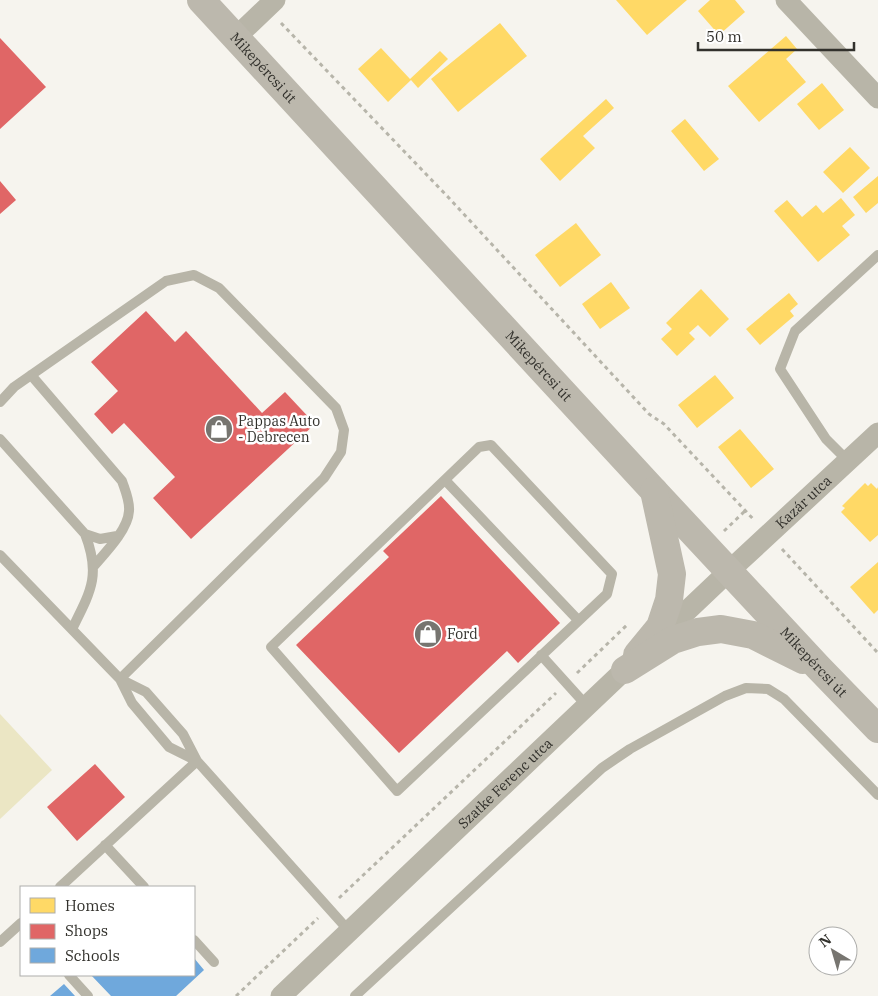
<svg xmlns="http://www.w3.org/2000/svg" width="878" height="996" viewBox="0 0 878 996" font-family="'IBM Plex Serif',serif">
  <rect width="100%" height="100%" fill="#f6f4ee"/>
  <!-- green -->
  <path fill="#ebe6c4" d="M0,714L52,770L0,819Z"/>
  <!-- homes -->
  <path fill="#ffd966" d="M616,0H687L647,35Z
    M710,0H735L745,12L719,35L698,11Z
    M500,23L527,56L458,112L431,79Z
    M786,36L797,49L786,59L806,82L759,122L728,86Z
    M381,48L410,79L440,51L448,59L418,88L411,80L388,102L358,69Z
    M822,83L844,110L819,130L797,104Z
    M606,99L614,108L583,136L595,148L560,181L540,159Z
    M685,119L719,159L704,171L671,131Z
    M850,147L870,168L843,193L823,172Z
    M878,176V203L866,213L853,197Z
    M841,198L855,215L842,226L850,235L818,262L774,211L787,200L802,217L816,205L823,213Z
    M576,223L601,255L560,287L535,255Z
    M611,282L630,308L600,329L582,304Z
    M701,289L729,319L710,337L698,325L689,333L695,339L677,356L661,339L672,329L666,323Z
    M789,293L798,304L790,311L794,316L760,345L746,329Z
    M715,375L734,398L697,428L678,405Z
    M740,429L774,469L751,488L718,447Z
    M865,483L868,486L871,483L877,489L878,487V535L870,542L841,512L845,508L842,506Z
    M878,562V610L874,614L850,587Z"/>
  <!-- shops -->
  <path fill="#e06666" d="M0,38L46,87L0,129Z
    M0,181L16,200L0,214Z
    M146,311L175,342L186,331L262,413L285,392L315,424L191,539L153,498L175,477L124,423L112,434L94,414L118,391L91,362Z
    M441,496L560,623L518,663L507,651L399,753L296,645L389,557L383,551Z
    M95,764L125,797L77,841L47,807Z"/>
  <!-- schools -->
  <path fill="#6fa8dc" d="M194,958L204,970L176,996H111L91,975H194Z
    M64,984L75,996H50Z"/>
  <g fill="none" stroke-linecap="round" stroke-linejoin="round">
    <!-- path -->
    <path stroke="#b7b5aa" stroke-width="3" stroke-dasharray="4 4" stroke-linecap="butt" d="M281,23L448,197L649,414L664,424L755,521
      M724,531L745,511
      M782,549L878,653
      M577,673L628,624
      M339,898L556,693
      M236,996L318,918"/>
    <!-- service -->
    <path stroke="#b8b5a8" stroke-width="10" d="M31,375L122,481C125,490 130,501 129,511C128,530 105,553 93,567
      M0,402L14,387L166,281L194,275L219,288L336,408L344,430L341,452L324,478L120,679
      M0,439L85,534C101,575 91,591 72,629
      M491,445L612,574L607,594L397,791L271,647L479,447Z
      M848,461L826,439L780,369L795,331L878,255
      M445,480L578,620
      M85,534L100,539L117,536
      M0,555L120,679L146,692L183,734L197,761L350,932
      M541,655L587,706
      M120,679L132,703L169,747L197,761
      M105,845L144,887
      M60,887L197,761
      M194,940L214,962
      M0,942L21,923
      M69,975L88,996
      M355,996L602,768L630,749L725,696L746,688L768,689L784,699L878,795"/>
    <!-- minor -->
    <g stroke="#b8b5a8" stroke-width="21">
      <path d="M786,0L878,98"/>
      <path d="M236,37L275,0"/>
      <path id="s1" d="M281,996L729,571L878,433"/>
    </g>
    <!-- primary -->
    <g stroke="#bcb8ad" stroke-width="28">
      <path id="s2" d="M201,0L654,491L818,667L878,729"/>
      <path d="M637,655L660,627L669,600L672,574L654,491"/>
      <path d="M625,670L673,640L698,632L721,629L753,635L803,660"/>
    </g>
  </g>
  <!-- icons -->
  <defs>
    <symbol id="shop-disc" viewBox="-11 -11 22 22"><circle r="9.5" fill="#777570" stroke="#fff"/><path d="M-5-2.5h2.3a2.7 3.5 0 0 1 5.4 0H5L5.5 6h-11ZM-1.5-2.5h3a1.5 2.3 0 0 0-3 0Z" fill="#fff"/></symbol>
  </defs>
  <g fill-rule="evenodd">
    <use href="#shop-disc" x="203" y="413" width="32" height="32"/>
    <use href="#shop-disc" x="412" y="618" width="32" height="32"/>
  </g>
  <g text-anchor="middle" stroke-width="5" stroke-linejoin="round" paint-order="stroke">
    <!-- street labels -->
    <g font-size="14" fill="#32312c" stroke="#fff">
      <text dy="5" stroke="none"><textPath href="#s2" startOffset="92">Mikepércsi út</textPath></text>
      <text dy="5" stroke="none"><textPath href="#s2" startOffset="498">Mikepércsi út</textPath></text>
      <text dy="5" stroke="none"><textPath href="#s1" startOffset="719">Kazár utca</textPath></text>
      <text dy="5" stroke="none"><textPath href="#s2" startOffset="902">Mikepércsi út</textPath></text>
      <text dy="5" stroke="none"><textPath href="#s1" startOffset="309">Szatke Ferenc utca</textPath></text>
    </g>
    <!-- poi labels -->
    <g font-size="14" fill="#32312c" stroke="#fff" text-anchor="start">
      <text x="238" y="426">Pappas Auto<tspan x="238" dy="16">- Debrecen</tspan></text>
      <text x="447" y="639">Ford</text>
    </g>
  </g>
  <!-- legend -->
  <rect x="20" y="886" width="175" height="90" fill="#ffffff" stroke="#adadab"/>
  <rect x="30" y="898" width="25" height="15" fill="#ffd966" stroke="#adadab"/>
  <text x="65" y="911" font-size="15" fill="#32312c">Homes</text>
  <rect x="30" y="924" width="25" height="15" fill="#e06666" stroke="#adadab"/>
  <text x="65" y="936" font-size="15" fill="#32312c">Shops</text>
  <rect x="30" y="948" width="25" height="15" fill="#6fa8dc" stroke="#adadab"/>
  <text x="65" y="961" font-size="15" fill="#32312c">Schools</text>
  <!-- north arrow -->
  <g transform="translate(833 951) rotate(322)"><circle r="24" fill="#ffffff" stroke="#adadab"/>
  <path d="M0-4L9 19L0 12L-9 19Z" fill="#777570"/>
  <text y="-8" font-size="14" font-weight="bold" text-anchor="middle" fill="#32312c">N</text>
  </g>
  <!-- scale -->
  <path d="M698 42v8h156v-8" fill="none" stroke="#32312c" stroke-width="2.5"/>
  <text x="706" y="42" font-size="15" fill="#32312c" stroke="#ffffff" stroke-width="4" paint-order="stroke">50 m</text>
</svg>
